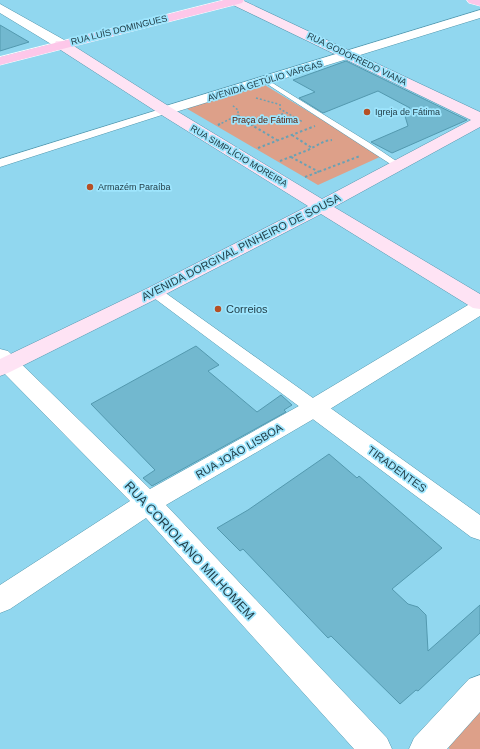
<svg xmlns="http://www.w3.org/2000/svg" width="480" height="749" viewBox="0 0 480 749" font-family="Arial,sans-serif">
  <rect width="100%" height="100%" fill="#91d7ef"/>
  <!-- green -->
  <path fill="#dda089" d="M263,84L382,156L318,185L184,107Z
    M480,697V749H450L435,739Z"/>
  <!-- building -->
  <path fill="#72b8cf" stroke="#5399af" d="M0,25L29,42L0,51Z
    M346,61L467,120L392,153L371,142L408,126L405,116L410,108L378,91L323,113L299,98L315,92L293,80Z
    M196,346L219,365L208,371L257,412L281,395L292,405L284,410L286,412L152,486L143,478L155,470L91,404Z
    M329,454L357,478L359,476L442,548L392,589L408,604L418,607L426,615L428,651L480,605V633L418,691L416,690L400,704L331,636L328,638L243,549L240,551L217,528L248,510Z"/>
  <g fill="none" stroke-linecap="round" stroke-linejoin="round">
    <defs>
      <path id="service" d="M266,79L368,142L402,165L398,167H395L264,82V80Z"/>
      <path id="pedestrian" d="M164,108L168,109L170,111L168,113L0,167V159Z
        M155,287L160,289L320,403L323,408L320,413L314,415L308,413L150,295L147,292L150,289Z"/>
      <path id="minor" d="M314,400L322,402L480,515V540L471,537L306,414L303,408L306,402Z
        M480,675V712L447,749H409L414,738L469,679Z"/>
      <path id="tertiary" d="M0,4L66,41L68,44L66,47H56L0,13Z
        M480,10V18L169,114L164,115L159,114L157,111L159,108Z
        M480,300V316L322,414L166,505L387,738L392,749H354L146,518L10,609L0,613V585L130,501L0,369V349L8,351L150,489L306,402L473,302Z"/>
      <path id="secondary" d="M230,0H242L480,112V127L334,207L480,294V309L473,308L321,214L162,296L8,373L0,376V359L148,288L308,206L160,114L56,47L54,44L56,41H66L170,107L322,199L471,120L231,4Z"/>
      <path id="primary" d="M224,0H244L242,3L0,65V57Z
        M467,0H480V6L469,3Z"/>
    </defs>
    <!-- service casing -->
    <use href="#service" stroke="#5297ae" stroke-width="1"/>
    <!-- pedestrian casing -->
    <use href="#pedestrian" stroke="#5297ae" stroke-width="1"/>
    <!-- minor casing -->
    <use href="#minor" stroke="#5297ae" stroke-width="1"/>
    <!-- tertiary casing -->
    <use href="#tertiary" stroke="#5297ae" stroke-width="1"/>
    <!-- secondary casing -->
    <use href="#secondary" stroke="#5297ae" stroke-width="1"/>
    <!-- primary casing -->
    <use href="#primary" stroke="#fff" stroke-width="1"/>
    <!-- path-far1 -->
    <path stroke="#6aa1b4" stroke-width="1.5" stroke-dasharray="2 2" stroke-linecap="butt" d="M256,98L278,104
      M280,104V109L303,122
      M238,115L251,125
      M218,125L238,115V110L232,105
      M251,125L285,113"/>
    <!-- path -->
    <path stroke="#6aa1b4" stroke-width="2" stroke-dasharray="2.5 2.5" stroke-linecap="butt" d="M250,124L277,140
      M218,125L220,124
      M251,125L254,124
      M292,135L312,148
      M258,148L315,126
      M291,157L319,172
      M280,161L308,150L325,141L332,140
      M305,177L360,156"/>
    <!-- service -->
    <use href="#service" fill="#fff" fill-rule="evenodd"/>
    <!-- pedestrian -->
    <use href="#pedestrian" fill="#fff" fill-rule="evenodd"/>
    <!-- minor -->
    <use href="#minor" fill="#fff" fill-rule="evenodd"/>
    <!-- tertiary -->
    <use href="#tertiary" fill="#fff" fill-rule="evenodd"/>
    <!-- secondary -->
    <use href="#secondary" fill="#fee3f4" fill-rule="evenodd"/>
    <!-- primary -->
    <use href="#primary" fill="#fdc7e9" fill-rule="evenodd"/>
  </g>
  <!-- markers -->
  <g fill="#b65025" stroke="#9ee5fd" stroke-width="1.5">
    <circle cx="367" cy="112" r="4"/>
    <circle cx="90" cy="187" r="4"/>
    <circle cx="218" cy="309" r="4"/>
  </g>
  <g text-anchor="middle" stroke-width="3.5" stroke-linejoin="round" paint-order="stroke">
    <!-- far-street labels -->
    <g font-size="9" fill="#23404a" stroke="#9ee5fd">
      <text transform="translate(119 30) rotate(-14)" y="3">RUA LUÍS DOMINGUES</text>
      <text transform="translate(357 59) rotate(26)" y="3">RUA GODOFREDO VIANA</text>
      <text transform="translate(265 81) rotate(-17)" y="3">AVENIDA GETÚLIO VARGAS</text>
      <text transform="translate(239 156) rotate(31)" y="3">RUA SIMPLÍCIO MOREIRA</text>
    </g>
    <!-- far-poi labels -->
    <g font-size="9" fill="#23404a" stroke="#9ee5fd" text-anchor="start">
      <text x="375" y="115">Igreja de Fátima</text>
      <text x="98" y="190">Armazém Paraíba</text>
    </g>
    <!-- far-park labels -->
    <g font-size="9" fill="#541700" stroke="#9ee5fd">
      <text x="265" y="123">Praça de Fátima</text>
    </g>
    <!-- street labels -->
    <g font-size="11" fill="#23404a" stroke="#9ee5fd">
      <text transform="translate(241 247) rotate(-27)" y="4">AVENIDA DORGIVAL PINHEIRO DE SOUSA</text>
      <text transform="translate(239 451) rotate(-30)" y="4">RUA JOÃO LISBOA</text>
      <text transform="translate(397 469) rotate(36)" y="4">TIRADENTES</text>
    </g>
    <!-- poi labels -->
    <g font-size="11" fill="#23404a" stroke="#9ee5fd" text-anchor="start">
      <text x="226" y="313">Correios</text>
    </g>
    <!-- near-street labels -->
    <g font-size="13" fill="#23404a" stroke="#9ee5fd">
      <text transform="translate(190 550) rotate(47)" y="5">RUA CORIOLANO MILHOMEM</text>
    </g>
  </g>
</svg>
